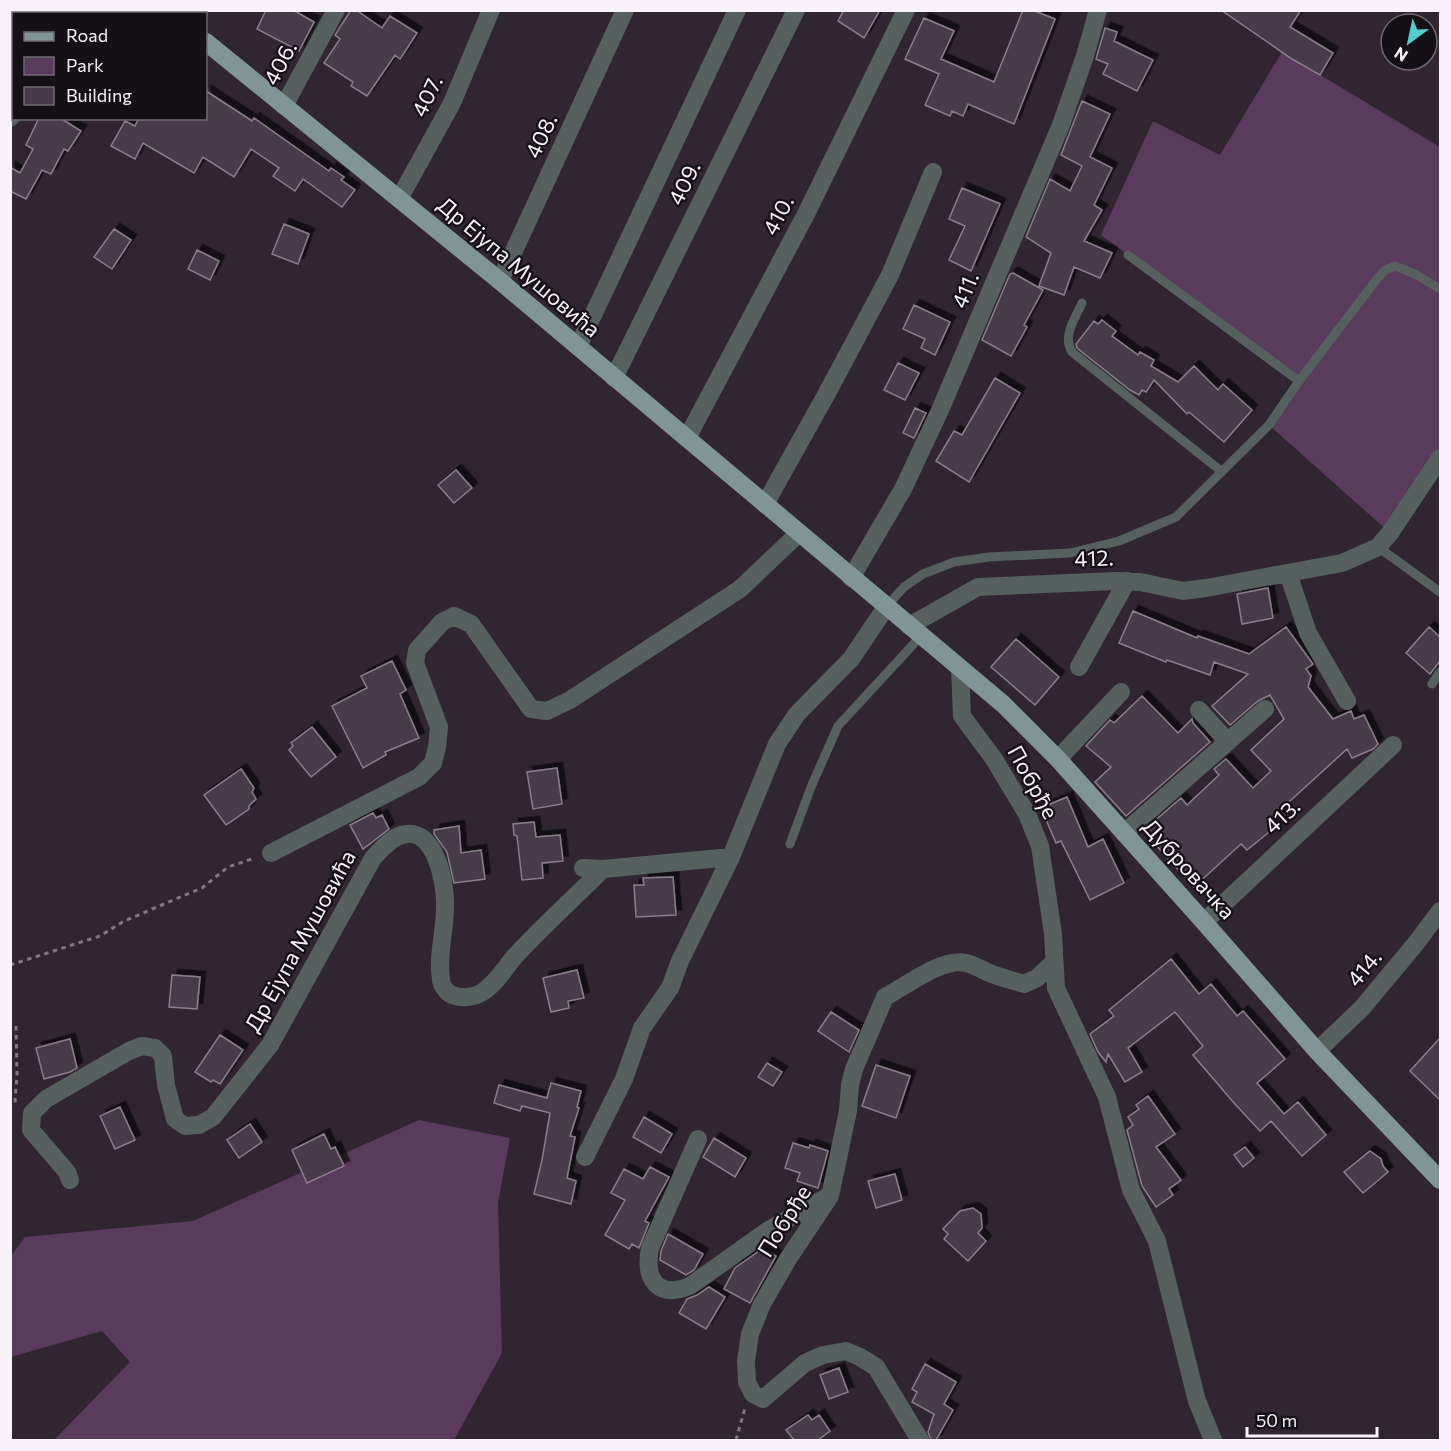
<svg xmlns="http://www.w3.org/2000/svg" width="1451" height="1451" viewBox="0 0 1451 1451" font-family="Commissioner,sans-serif">
  <defs>
    <filter id="shadow"><feDropShadow dx="5.5" dy="-5.5" stdDeviation="0" flood-color="#0009"/></filter>
  </defs>
  <rect width="100%" height="100%" fill="#302531"/>
  <!-- green -->
  <path fill="#5a3a5d" d="M1282,52L1440,147V458L1390,533L1269,425L1299,381L1101,235L1153,121L1220,155Z
    M419,1120L510,1138L498,1203L502,1353L454,1440H54L130,1362L102,1331L11,1357L10,1257L25,1237L193,1221Z"/>
  <!-- building -->
  <path fill="#473a48" stroke="#8b7d8c" stroke-width="1.5" filter="url(#shadow)" d="M266,10H293L314,22L299,51L257,29Z
    M351,10H356L382,28L390,16L417,33L400,59L395,55L367,96L351,86L353,82L324,63L340,39L335,35Z
    M844,10H880L864,38L838,21Z
    M1023,10H1032L1055,19L1014,124L968,104L963,116L952,111L950,116L925,105L939,74L905,59L924,18L954,31L941,59L994,82Z
    M1221,10H1301L1290,27L1333,53L1320,75L1292,59Z
    M1105,28L1117,32L1114,41L1153,60L1137,91L1103,74L1108,64L1096,59Z
    M206,91L252,121L254,118L329,171L331,168L344,177L341,180L355,190L342,207L303,179L295,191L273,176L279,168L251,149L234,177L203,157L194,173L143,143L135,159L111,146L125,121L135,126L139,118H206Z
    M1082,101L1110,114L1090,157L1112,168L1094,205L1102,210L1084,241L1112,253L1100,278L1074,267L1064,295L1039,286L1051,253L1026,237L1050,179L1070,191L1082,166L1061,155Z
    M39,118H60L81,131L68,151L64,149L51,174L42,170L26,199L10,191V167L20,173L33,149L26,145Z
    M962,188L1000,204L971,271L949,260L965,226L949,219Z
    M284,224L309,234L298,264L272,254Z
    M114,229L131,240L112,269L94,257Z
    M197,250L219,261L210,280L188,269Z
    M1013,273L1043,290L1024,325L1027,327L1011,356L982,340L1010,274Z
    M914,305L950,322L935,355L921,348L925,339L903,329Z
    M1102,320L1116,331L1112,336L1138,355L1140,352L1154,360L1151,366L1178,382L1194,366L1218,390L1223,384L1252,410L1224,442L1189,412L1187,414L1154,380L1146,392L1142,390L1139,395L1130,390L1077,348L1076,344L1094,321L1098,324Z
    M898,363L919,373L905,400L884,390Z
    M995,378L1020,393L969,482L936,461L954,431L962,435Z
    M915,408L926,413L914,438L903,433Z
    M456,470L472,488L454,503L438,485Z
    M1268,588L1273,618L1242,624L1237,594Z
    M1133,611L1197,638L1198,636L1249,654L1286,627L1313,664L1306,669L1311,676L1308,687L1333,719L1351,711L1354,719L1364,715L1378,744L1373,749L1352,758L1347,749L1268,821L1274,828L1247,850L1241,844L1194,887L1143,831L1181,798L1187,805L1219,775L1214,769L1226,759L1253,788L1271,771L1251,750L1284,719L1270,695L1258,701L1230,725L1212,706L1248,674L1214,662L1210,675L1167,660L1166,662L1119,643Z
    M1429,627L1440,637V661L1430,674L1406,653Z
    M1016,639L1059,677L1035,705L991,667Z
    M392,661L406,690L400,694L419,738L385,752L386,755L363,768L332,706L367,688L361,676Z
    M1142,696L1178,733L1192,719L1193,723L1210,742L1126,816L1095,782L1111,767L1086,746L1110,720L1114,723Z
    M312,727L336,757L311,777L289,750L293,746L291,743Z
    M557,768L562,804L533,809L527,772Z
    M241,769L254,788L252,792L256,799L249,806V809L226,825L204,795Z
    M1067,797L1088,847L1103,839L1124,883L1090,900L1061,841L1056,843L1041,808Z
    M373,813L376,818L382,815L389,829L363,849L350,825Z
    M534,822L536,837L560,835L563,861L542,863L543,878L522,880L517,836L514,835L513,824Z
    M459,826L461,853L481,850L485,879L454,883L447,852L434,834V830Z
    M673,877L676,915L636,917L634,885H644L643,878Z
    M1171,959L1199,994L1211,984L1237,1016L1243,1011L1285,1059L1257,1083L1284,1114L1298,1102L1326,1135L1302,1156L1271,1121L1260,1131L1234,1103L1193,1055L1203,1046L1175,1012L1128,1048L1142,1072L1125,1082L1108,1054L1106,1062L1098,1052L1090,1034L1114,1016L1109,1010Z
    M577,970L584,998L568,1001L569,1008L551,1012L543,978Z
    M172,975L200,977L197,1009L169,1007Z
    M831,1012L859,1030L849,1052L818,1031Z
    M220,1035L243,1050L220,1084L213,1080L211,1082L195,1072Z
    M1440,1038V1100L1410,1071Z
    M70,1039L77,1068L70,1072L44,1079L36,1048Z
    M767,1063L782,1072L773,1086L758,1077Z
    M876,1065L910,1076L896,1118L862,1106Z
    M551,1083L581,1091L577,1107L579,1108L570,1136L575,1137L567,1178L576,1181L571,1204L534,1194L542,1160L550,1113L522,1106L520,1111L494,1103L499,1085L547,1098Z
    M1148,1096L1175,1134L1156,1147L1181,1180L1169,1189L1173,1195L1156,1207L1142,1186L1127,1130L1133,1125L1128,1117L1139,1109L1136,1105Z
    M120,1107L135,1140L115,1149L100,1116Z
    M644,1117L672,1134L661,1153L633,1137Z
    M250,1124L262,1142L239,1158L227,1140Z
    M324,1134L331,1149L335,1147L344,1166L307,1183L292,1150Z
    M714,1138L746,1158L735,1177L703,1157Z
    M793,1143L809,1148L810,1145L828,1151L818,1188L797,1181L800,1173L785,1168Z
    M1245,1147L1254,1158L1243,1167L1234,1155Z
    M1370,1151L1381,1159L1383,1166L1388,1172L1363,1193L1344,1172Z
    M650,1167L669,1177L645,1221L649,1223L639,1248L632,1244L629,1249L605,1235L625,1200L611,1193L624,1169L643,1179Z
    M895,1174L902,1200L876,1208L868,1181Z
    M973,1208L981,1214L982,1228L978,1233L986,1241L968,1261L944,1239L948,1234L943,1229L960,1211Z
    M668,1234L703,1254L694,1270L686,1275L660,1260L661,1251Z
    M762,1249L776,1256L750,1303L724,1289L735,1268Z
    M709,1287L725,1297L706,1329L679,1313L687,1299L697,1295Z
    M925,1364L956,1382L944,1404L953,1410L936,1440H931L928,1432L934,1414L912,1402L917,1392L912,1389Z
    M839,1368L848,1392L829,1399L820,1375Z
    M808,1415L812,1420L819,1415L830,1431L818,1440H794L786,1430Z"/>
  <g fill="none" stroke-linecap="round" stroke-linejoin="round">
    <!-- path -->
    <path stroke="#807781" stroke-width="3" stroke-dasharray="4.5 4.5" stroke-linecap="butt" d="M10,965L100,936L124,921L202,888L228,867L255,858
      M16,1026L17,1075L15,1100L16,1104
      M736,1440L745,1408"/>
    <!-- service -->
    <path stroke="#55605f" stroke-width="9" d="M1128,255L1299,381
      M1082,303C1075,319 1062,336 1072,352L1221,471
      M1378,547L1440,592
      M886,607L904,587L923,574L954,562L989,557L1070,553L1119,541L1176,517L1269,425L1299,381L1377,279L1385,270L1395,266L1415,274L1440,289
      M1432,684L1440,672
      M790,844L811,787L838,726L921,636"/>
    <!-- minor -->
    <path stroke="#55605f" stroke-width="18" d="M81,14L83,10
      M189,14L191,10
      M284,106L336,10
      M10,118L14,114
      M399,199L452,103L491,10
      M500,281L625,10
      M578,347L737,10
      M614,378L796,10
      M687,438L806,214L906,10
      M765,504L826,395L890,275L933,172
      M1288,573L1308,633L1347,701
      M851,578L903,489L941,408L1061,125L1085,56L1098,10
      M909,626L978,587L1117,581L1140,582L1183,591L1206,588L1342,563L1378,547L1390,533L1440,458
      M1079,667L1127,581
      M960,668L962,716L994,759L1027,814L1040,846L1053,934L1056,988L1107,1097L1131,1190L1157,1241L1197,1401L1213,1440
      M1199,710L1228,742
      M1058,759L1121,692
      M1124,833L1265,709
      M271,853L419,777L433,763L437,747L439,727L415,663L417,650L442,622L454,616L471,624L531,709L547,711L570,700L740,589L798,534
      M583,868L603,869L731,857
      M1204,922L1393,745
      M1317,1051L1362,1008L1417,942L1440,911
      M698,1139L650,1248C644,1279 657,1299 690,1286L767,1231L827,1197
      M585,1157L624,1079L642,1028L670,988L680,961L731,857L777,744L797,714L851,659L886,607
      M70,1180L67,1172L31,1130L32,1113L46,1099L129,1051L142,1046L155,1048L163,1056L166,1085L175,1119L185,1126L199,1125L213,1117L270,1045L373,858C382,849 392,836 406,834C435,830 445,881 445,902C446,928 437,954 441,979C441,985 446,991 450,994C460,999 472,998 481,993C497,984 506,965 518,953C545,924 575,897 603,869
      M920,1440L876,1367L860,1357L846,1351L823,1355L805,1363L763,1399L753,1394L747,1382L746,1361L750,1334L762,1304L788,1259L830,1196L848,1111L850,1085L854,1069L885,997C906,986 943,957 966,963C975,965 984,971 992,974C1003,978 1014,981 1024,984L1037,978L1054,962"/>
    <!-- primary -->
    <path stroke="#809595" stroke-width="18" d="M166,10L170,14
      M206,42L500,281L1003,704L1058,759L1204,922L1317,1051L1440,1180"/>
  </g>
  <g text-anchor="middle" stroke-width="4.5" stroke-linejoin="round" paint-order="stroke">
    <!-- street labels -->
    <g font-size="22" fill="#f9f2fa" stroke="#151015">
      <text transform="translate(280 63) rotate(-62)" y="8">406.</text>
      <text transform="translate(427 96) rotate(-64)" y="8">407.</text>
      <text transform="translate(541 136) rotate(-65)" y="8">408.</text>
      <text transform="translate(684 183) rotate(-64)" y="8">409.</text>
      <text transform="translate(778 215) rotate(-62)" y="8">410.</text>
      <text transform="translate(519 267) rotate(40)" y="8">Др Ејупа Мушовића</text>
      <text transform="translate(965 290) rotate(-67)" y="8">411.</text>
      <text transform="translate(1094 558) rotate(-2)" y="8">412.</text>
      <text transform="translate(1033 782) rotate(61)" y="8">Побрђе</text>
      <text transform="translate(1282 816) rotate(-43)" y="8">413.</text>
      <text transform="translate(1189 869) rotate(48)" y="8">Дубровачка</text>
      <text transform="translate(300 941) rotate(-61)" y="8">Др Ејупа Мушовића</text>
      <text transform="translate(1364 968) rotate(-50)" y="8">414.</text>
      <text transform="translate(784 1221) rotate(-58)" y="8">Побрђе</text>
    </g>
  </g>
  <!-- border -->
  <rect width="1451" height="1451" fill="none" stroke="#f9f2fa" stroke-width="24"/>
  <!-- legend -->
  <rect x="12" y="12" width="195" height="108" fill="#151015" stroke="#706a71" stroke-width="1.5"/>
  <rect x="24" y="32" width="30" height="9" fill="#809595" stroke="#706a71" stroke-width="1.5"/>
  <text x="66" y="42" font-size="18" fill="#f9f2fa">Road</text>
  <rect x="24" y="57" width="30" height="18" fill="#5a3a5d" stroke="#706a71" stroke-width="1.5"/>
  <text x="66" y="72" font-size="18" fill="#f9f2fa">Park</text>
  <rect x="24" y="87" width="30" height="18" fill="#473a48" stroke="#706a71" stroke-width="1.5"/>
  <text x="66" y="102" font-size="18" fill="#f9f2fa">Building</text>
  <!-- north arrow -->
  <g transform="translate(1409 42) rotate(213)"><circle r="28" fill="#151015" stroke="#706a71" stroke-width="1.5"/>
  <path d="M0-4.5L10 22L0 15L-10 22Z" fill="#52cdcd"/>
  <text y="-9" font-size="16" font-weight="bold" text-anchor="middle" fill="#f9f2fa">N</text>
  </g>
  <!-- scale -->
  <path d="M1247 1427v9h130v-9" fill="none" stroke="#f9f2fa" stroke-width="3"/>
  <text x="1256" y="1427" font-size="18" fill="#f9f2fa" stroke="#151015" stroke-width="4.5" paint-order="stroke">50 m</text>
</svg>
